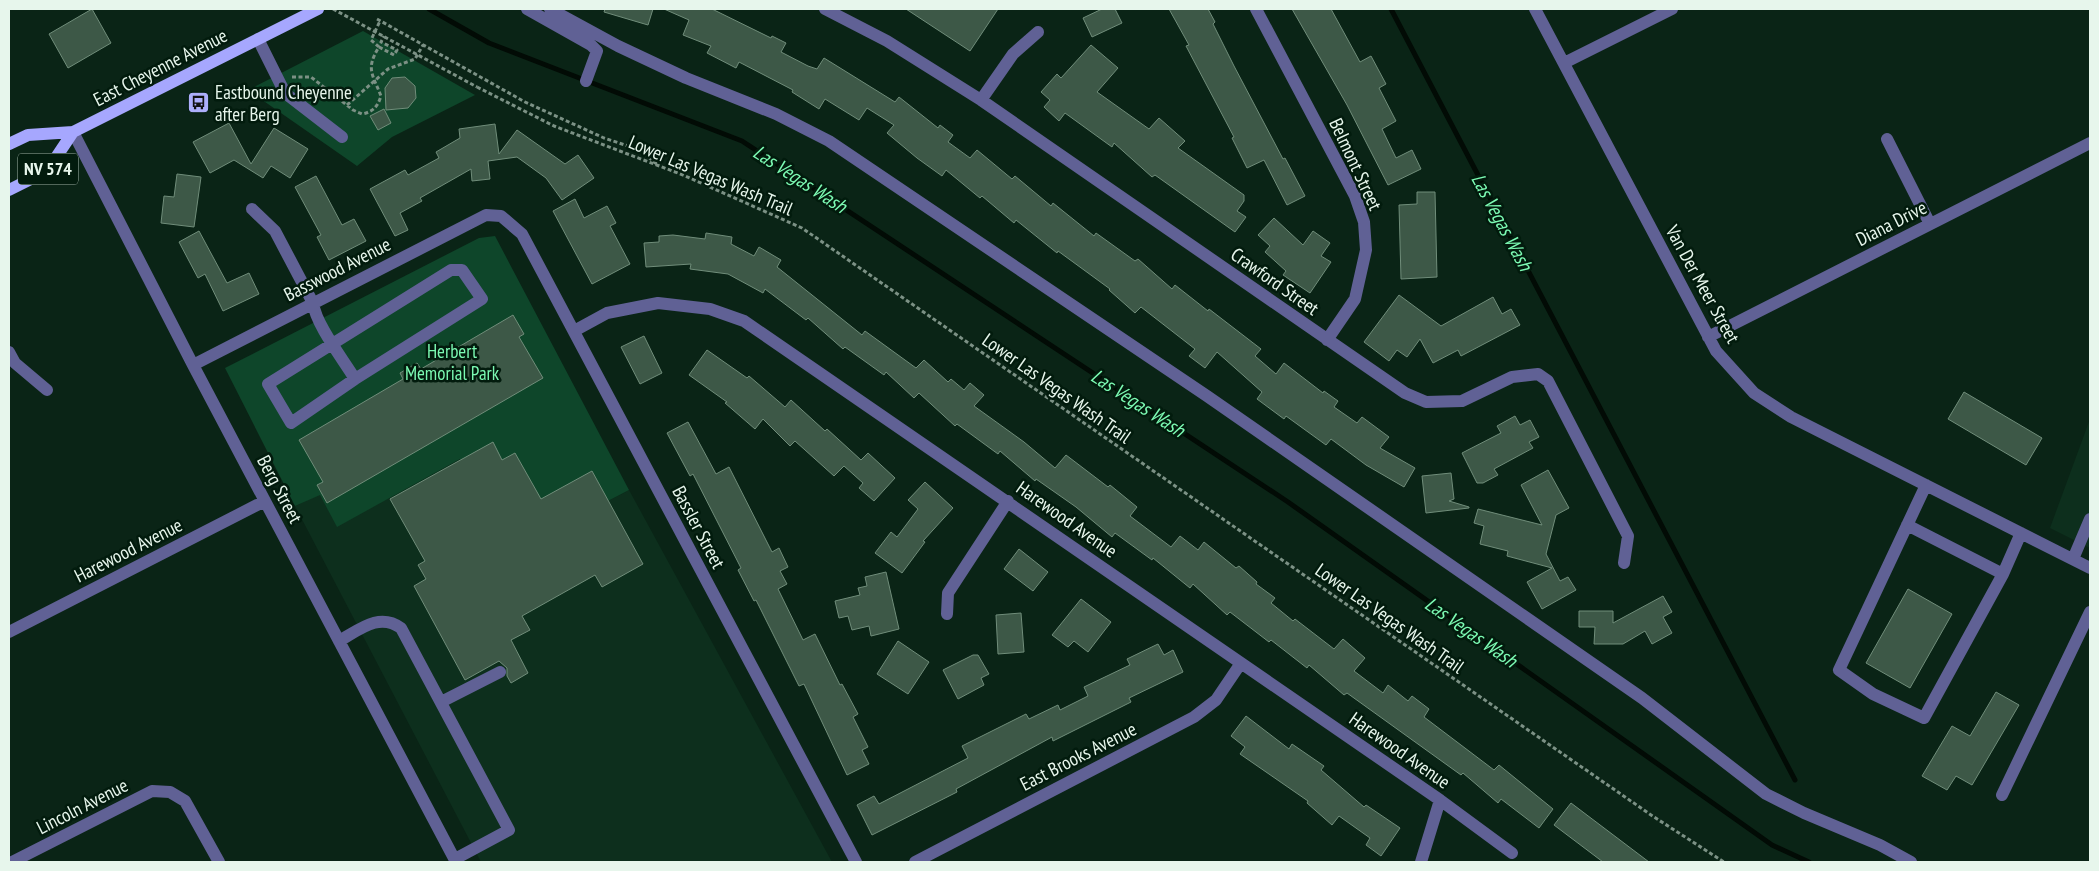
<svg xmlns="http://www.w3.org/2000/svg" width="2099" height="871" viewBox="0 0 2099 871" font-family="'PT Sans Narrow',sans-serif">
  <rect width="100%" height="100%" fill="#0a2416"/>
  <!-- built -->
  <path fill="#0d2f1d" d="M2090,419V548L2050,528Z
    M460,459L510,552L629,490L832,862H481L295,506L320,494L337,526Z"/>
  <!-- green -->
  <path fill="#0e462a" d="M363,31L475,95L392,137L357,166L248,90Z
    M495,236L629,490L510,552L460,459L337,527L320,495L295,506L225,368L479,238Z"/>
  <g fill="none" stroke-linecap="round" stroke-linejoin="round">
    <!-- stream -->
    <path stroke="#020b05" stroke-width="5" d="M429,9L489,43L742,141L1288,502L1772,845L1809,862
      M1391,9L1795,780"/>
  </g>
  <!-- building -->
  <path fill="#3d5847" stroke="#708d7a" d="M92,9L111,43L68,68L49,34Z
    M605,9H653L648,25L604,12Z
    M664,9H712L771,38L772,36L786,43L781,52L808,66L817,69L824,58L895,102L899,97L938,128L940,125L953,135L948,142L970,158L977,150L1012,179L1015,176L1051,206L1053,203L1094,236L1096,233L1135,261L1138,259L1172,289L1175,285L1208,311L1209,309L1261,349L1255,356L1276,374L1284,363L1323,393L1324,391L1338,401L1334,407L1357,423L1362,417L1389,437L1380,448L1415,468L1404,487L1366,465L1331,439L1326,445L1286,416L1284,419L1257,399L1262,392L1217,352L1205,368L1189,356L1195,349L1141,307L1135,313L1109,290L1110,289L1058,251L1057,253L1016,220L1014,223L982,196L980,198L946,170L942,176L917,158L887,133L894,125L867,108L859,120L825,99L819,109L792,92L793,90L739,62L736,68L707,53L711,46L683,35L689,20Z
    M906,9H998L970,51Z
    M1102,9H1115L1122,23L1092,37L1083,18Z
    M1169,9H1208L1215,22L1213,24L1234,66L1283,159L1285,158L1305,196L1287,205L1264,160L1247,168L1232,138L1234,137L1186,46L1189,45Z
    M1292,9H1331L1360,62L1371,56L1386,84L1379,88L1396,121L1382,129L1396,158L1412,150L1421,169L1388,185L1347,105Z
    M1091,45L1118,68L1097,92L1149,129L1159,118L1185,141L1178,148L1244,195V201L1237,211L1246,217L1235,232L1155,175L1152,177L1114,143L1112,147L1065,113L1059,121L1044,107L1050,100L1041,92L1057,74L1061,78Z
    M405,77L415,86L416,98L408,108L386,110L385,88L392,78Z
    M384,109L391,123L378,130L370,116Z
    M229,123L251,164L274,128L308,149L290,178L271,166L263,178L234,160L210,173L193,142Z
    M495,124L499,154L517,130L565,164L578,155L594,178L562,200L546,178L517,157L488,161L490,179L472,181L471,169L420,198L422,201L400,213L408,230L395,236L370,189L405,170L408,175L439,158L436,152L460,138L459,129Z
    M177,174L201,177L194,227L161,223L164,196L174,197Z
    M316,176L342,225L354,219L366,241L329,260L317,237L321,235L295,187Z
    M1417,192H1435L1437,277L1401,279L1399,205L1417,204Z
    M575,199L584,218L607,206L616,223L610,226L630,264L592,284L553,211Z
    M1274,218L1303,245L1313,231L1330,243L1321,256L1331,262L1310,293L1283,275L1286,271L1265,252L1270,246L1258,235Z
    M199,231L227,283L249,273L259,294L223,311L205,274L198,278L179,242Z
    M706,233L732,237L731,244L754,256L759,247L781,260L777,267L862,335L865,331L916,368L924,360L948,382L951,379L964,390L970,383L984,395L974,406L1024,442L1055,468L1066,455L1108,487L1110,485L1137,507L1130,516L1171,547L1180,536L1198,550L1204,542L1236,568L1239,566L1257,582L1256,584L1275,598L1271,603L1293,621L1295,619L1334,649L1343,639L1365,658L1354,671L1383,693L1388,685L1408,701L1412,696L1429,709L1424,717L1494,770L1499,765L1553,809L1539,828L1501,799L1498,803L1463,773L1461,775L1347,693L1344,695L1309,665L1307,668L1271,640L1269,642L1230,612L1227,615L1193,584L1190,588L1153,558L1152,560L1115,533L1112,537L1076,507L1036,479L1035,481L1000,451L998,454L957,424L955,426L919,393L914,398L886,372L884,375L845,347L843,349L808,318L806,320L765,289L763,293L728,274L690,269L691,264L646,267L644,243L659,242V236L673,235L705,239Z
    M1399,295L1441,326L1493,297L1502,314L1511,309L1520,325L1461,356L1458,350L1433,363L1420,339L1407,357L1397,350L1389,361L1364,342Z
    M513,315L524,334L519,337L543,378L327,503L317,485L323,482L299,440L403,379L400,373L417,363L421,369Z
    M644,336L662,373L640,384L621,347Z
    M707,350L747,378L749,376L785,407L791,400L825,431L827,429L861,460L868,453L895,478L874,501L859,488L863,483L844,466L834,476L795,441L790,446L763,419L755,429L725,403L727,402L689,375Z
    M1964,392L2042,438L2026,465L1948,419Z
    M1515,416L1520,425L1530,420L1539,437L1529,442L1533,448L1494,469L1498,475L1483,483H1477L1462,453L1501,433L1497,426Z
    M688,422L716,474L729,467L772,552L779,548L788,567L780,571L787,584L778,589L803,640L815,634L840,685L842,684L858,714L853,717L868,747L862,750L869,764L847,775L804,684L799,686L756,600L754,601L738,570L741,568L693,474L690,476L667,433Z
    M493,442L502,460L515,453L541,499L592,471L643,564L602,587L595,575L522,616L530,630L511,640L528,673L511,683L507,676V668L499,661L465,680L414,586L426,579L418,565L425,561L390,499Z
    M1548,470L1569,508L1556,515L1546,554L1560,581L1568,577L1576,590L1542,609L1527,582L1552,568L1507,556L1508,551L1480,544L1484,526L1474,523L1478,509L1542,525L1521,485Z
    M1451,473L1454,499L1449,501L1469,507V508L1426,513L1422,476Z
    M925,482L953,508L923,541L925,542L902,573L875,553L891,532L897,537L918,509L908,500Z
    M1019,549L1048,572L1033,591L1004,569Z
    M886,572L899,629L871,636L869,626L852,630L848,616L839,618L835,601L860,595L858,588L867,586L865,577Z
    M1908,589L1952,614L1910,688L1866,663Z
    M1663,596L1672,612L1663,617L1672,633L1652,644L1645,631L1623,644H1594L1595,627H1579V611H1613V623Z
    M1081,599L1111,622L1088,652L1074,641L1068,647L1052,635Z
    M1021,613L1024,652L998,654L996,615Z
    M898,641L929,662L908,694L877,674Z
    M1158,644L1164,655L1173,650L1183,672L1129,698L1131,702L1053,741L1052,737L956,789L957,792L872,835L857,805L874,796L879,804L968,758L962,746L1026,714L1029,719L1058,705L1060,710L1088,696L1084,687L1130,665L1127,659Z
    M973,655H978L989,674L981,678L984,685L958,699L943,670Z
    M1996,692L2019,705L1972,785L1956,776L1947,790L1922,776L1952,726L1970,736Z
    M1246,716L1289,749L1292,744L1324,766L1321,770L1364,807L1366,805L1400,828L1381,856L1366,845L1370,838L1339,816L1332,825L1307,803L1308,801L1240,754L1245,747L1231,736Z
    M1571,803L1649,862H1603L1554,825Z"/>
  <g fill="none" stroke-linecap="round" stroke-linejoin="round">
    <!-- path -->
    <path stroke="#7c9185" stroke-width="3" stroke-dasharray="4 2.5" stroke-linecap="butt" d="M377,19L525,102L604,138L640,150L659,166
      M379,47L394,55L397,50L381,42L384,36
      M292,77H311L353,110L362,114C373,112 378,106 381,96C373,75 365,69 379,47L371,40L380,21
      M477,87L554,126L683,175L802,228L1654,817L1724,862
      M347,105L388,69L415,59L423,45"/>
    <!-- minor -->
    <path stroke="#606195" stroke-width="12" d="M527,9L591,45L597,51L586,81
      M550,9L618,46L686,78L776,114L829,141L1207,396L1642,698L1766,794L1804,813L1880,845L1911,862
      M825,9L887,41L981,100L1405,393L1426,402L1462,401L1512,377L1538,374L1548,381L1628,536L1624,563
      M1256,9L1355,196L1364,222L1366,250L1355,299L1327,340
      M1535,9L1716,351L1754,393L1791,417L2090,568
      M258,39L285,93L342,137
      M1564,63L1672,9
      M981,100L1013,54L1038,32
      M73,132L193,365L456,862
      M1887,139L1930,224
      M252,209L275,231L313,303C316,325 343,359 355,379L482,299L462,270H451L268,384L291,423L355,379
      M574,331L607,313L658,303L710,309L744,321L1440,800L1512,853
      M1708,337L2090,143
      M9,352L15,363L47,390
      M193,365L486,215L501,216L522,234L856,862
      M1907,525L2003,574L1924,718L1873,694L1839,670L1926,485
      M2073,559L2090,519
      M2003,574L2021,533
      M947,614L948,593L1008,501
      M9,632L265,501
      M339,641C359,630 379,612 401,628L509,830L455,859
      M441,702L500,672
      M2002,795L2090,612
      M12,862L152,791L170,792L185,801L219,862
      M915,862L1194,717L1216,700L1241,663
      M1421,862L1440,800"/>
    <!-- major -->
    <path stroke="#a6a7fe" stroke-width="12" d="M9,144L28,135L73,132L318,9
      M9,190L47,171L73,132"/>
    <!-- path-bridge -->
    <path stroke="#7c9185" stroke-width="3" stroke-dasharray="4 2.5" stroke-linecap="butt" d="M333,9L477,87"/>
  </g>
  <!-- icons -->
  <defs>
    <symbol id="bus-square" viewBox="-11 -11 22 22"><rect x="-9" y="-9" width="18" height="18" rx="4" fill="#adaffb" stroke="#021b0d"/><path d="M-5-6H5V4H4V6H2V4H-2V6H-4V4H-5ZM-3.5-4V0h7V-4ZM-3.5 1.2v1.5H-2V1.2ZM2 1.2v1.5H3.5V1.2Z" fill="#111"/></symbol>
  </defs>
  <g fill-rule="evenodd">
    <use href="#bus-square" x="186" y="90" width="25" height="25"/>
  </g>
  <g text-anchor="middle" stroke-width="5" stroke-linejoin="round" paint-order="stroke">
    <!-- shield labels -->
    <rect fill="#021b0d" stroke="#a2b4a9" stroke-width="1" x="18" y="153.5" width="60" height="31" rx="4"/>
    <g font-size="18" font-weight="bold" fill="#e7f6ec">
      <text x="48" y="175">NV 574</text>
    </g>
    <!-- street labels -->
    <g font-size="19" fill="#e7f6ec" stroke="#021b0d">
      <text transform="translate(160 67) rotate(-27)" y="7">East Cheyenne Avenue</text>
      <text transform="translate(1356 164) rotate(65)" y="7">Belmont Street</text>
      <text transform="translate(711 175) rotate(23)" y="7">Lower Las Vegas Wash Trail</text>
      <text transform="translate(1891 223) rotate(-27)" y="7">Diana Drive</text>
      <text transform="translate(337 269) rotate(-27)" y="7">Basswood Avenue</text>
      <text transform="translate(1275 281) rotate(35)" y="7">Crawford Street</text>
      <text transform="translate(1703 284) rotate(61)" y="7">Van Der Meer Street</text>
      <text transform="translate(1057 388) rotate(35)" y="7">Lower Las Vegas Wash Trail</text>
      <text transform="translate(280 489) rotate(62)" y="7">Berg Street</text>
      <text transform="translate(1067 519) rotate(35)" y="7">Harewood Avenue</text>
      <text transform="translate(699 527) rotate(62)" y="7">Bassler Street</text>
      <text transform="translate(128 550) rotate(-27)" y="7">Harewood Avenue</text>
      <text transform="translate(1390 618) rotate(35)" y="7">Lower Las Vegas Wash Trail</text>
      <text transform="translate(1400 750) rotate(35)" y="7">Harewood Avenue</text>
      <text transform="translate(1078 756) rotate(-27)" y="7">East Brooks Avenue</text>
      <text transform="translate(82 806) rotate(-27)" y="7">Lincoln Avenue</text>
    </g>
    <!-- poi labels -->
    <g font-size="19" fill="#e7f6ec" stroke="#021b0d" text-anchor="start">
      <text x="215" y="99">Eastbound Cheyenne<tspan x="215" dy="22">after Berg</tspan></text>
    </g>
    <!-- park labels -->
    <g font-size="19" fill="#7bf9b2" stroke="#021b0d">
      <text x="452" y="358">Herbert<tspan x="452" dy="22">Memorial Park</tspan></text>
    </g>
    <!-- water labels -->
    <g font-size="20" font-style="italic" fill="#7cfab3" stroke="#021b0d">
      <text transform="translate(800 179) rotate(33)" y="7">Las Vegas Wash</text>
      <text transform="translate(1502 222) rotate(62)" y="7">Las Vegas Wash</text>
      <text transform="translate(1138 403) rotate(33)" y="7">Las Vegas Wash</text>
      <text transform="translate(1471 632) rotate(35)" y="7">Las Vegas Wash</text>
    </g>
  </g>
  <!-- border -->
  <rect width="2099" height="871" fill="none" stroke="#e7f6ec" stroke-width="20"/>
</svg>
